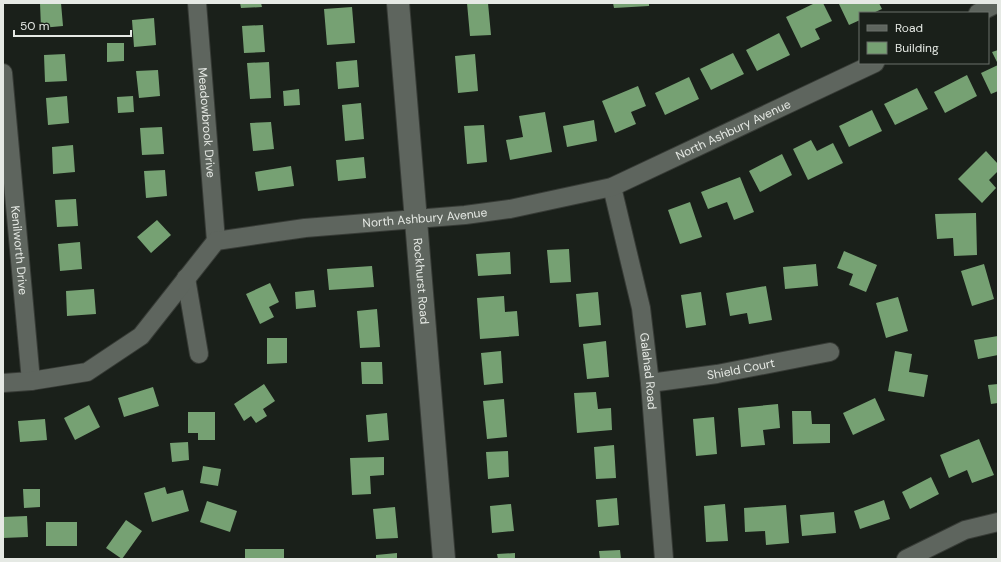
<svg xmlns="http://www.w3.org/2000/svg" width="1001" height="562" viewBox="0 0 1001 562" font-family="'DM Sans',sans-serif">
  <rect width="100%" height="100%" fill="#1a201a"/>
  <!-- building -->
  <path fill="#76a173" d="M40,3H61L63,26L41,28Z
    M240,3H261L262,7L241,8Z
    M467,3H488L491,35L470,36Z
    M613,3H649V6L614,8Z
    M815,3H823L832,21L815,29L820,39L801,48L786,17Z
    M841,3H879L882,9L873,13H860V20L849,25L839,4Z
    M352,7L355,43L327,45L324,9Z
    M154,18L156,45L134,47L132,20Z
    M263,25L265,52L244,53L242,26Z
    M779,33L790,55L757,71L746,50Z
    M107,43H124V61L107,62Z
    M998,50V64L992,52Z
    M733,53L744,74L711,90L700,69Z
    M65,54L67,81L45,82L44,55Z
    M475,54L478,91L458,93L455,56Z
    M357,60L359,87L338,89L336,62Z
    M269,62L271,98L250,99L247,63Z
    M998,65V91L991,94L981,73Z
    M158,70L160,96L139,98L136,71Z
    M967,75L977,96L945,113L934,92Z
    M689,77L699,99L665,115L655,93Z
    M638,86L646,106L631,112L636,124L615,133L602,101Z
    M917,88L928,109L895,125L884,104Z
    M299,89L300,105L284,106L283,91Z
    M67,96L69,123L48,125L46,98Z
    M133,96L134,112L118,113L117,97Z
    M361,103L364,139L345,141L342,105Z
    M872,110L882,131L849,147L839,126Z
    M545,112L552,152L510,160L506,140L523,137L519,116Z
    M594,120L597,141L567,147L563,126Z
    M271,122L274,149L253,151L250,123Z
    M484,125L487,162L467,164L464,126Z
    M162,127L164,154L142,155L140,128Z
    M811,140L817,151L833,143L843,163L808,180L793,149Z
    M73,145L75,172L53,174L52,147Z
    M986,151L998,164V171L989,180L996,188L982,203L958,179Z
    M782,154L792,175L760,192L749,171Z
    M364,157L366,178L338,181L336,160Z
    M291,166L294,186L258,191L255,172Z
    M165,170L167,196L146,198L144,171Z
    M740,177L754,212L734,220L727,202L708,209L701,192Z
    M76,199L78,226L57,227L55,200Z
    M690,202L702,237L680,244L668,210Z
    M976,213L977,255L954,256L953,238L937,239L935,214Z
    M157,220L171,235L151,253L137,237Z
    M80,242L82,269L60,271L58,244Z
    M569,249L571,282L550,283L547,250Z
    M844,251L877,265L866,292L849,285L853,274L837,268Z
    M510,252L511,274L478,276L476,254Z
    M816,264L818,286L785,289L783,267Z
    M984,264L994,299L972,306L961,271Z
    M372,266L374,287L329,290L327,269Z
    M270,283L279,302L269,307L274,317L260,324L246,294Z
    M766,286L772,320L749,324L747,313L730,316L726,293Z
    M94,289L96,314L67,316L66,291Z
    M314,290L316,307L296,309L295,292Z
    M598,292L601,325L579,327L576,294Z
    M701,292L706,325L686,328L681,295Z
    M504,296L505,312L517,311L519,336L480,339L477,298Z
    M898,297L908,331L886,338L876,303Z
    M377,309L380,347L360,348L357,311Z
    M998,336V355L978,359L974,340Z
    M267,338H287V363L267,364Z
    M606,341L609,377L587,379L583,344Z
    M501,351L503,383L484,385L481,353Z
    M895,351L912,354L909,372L928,375L924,397L888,391Z
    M361,362H382L383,384H362Z
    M264,384L275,401L263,409L267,416L256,423L251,416L244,421L234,404Z
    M998,384V403L991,404L988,385Z
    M153,387L159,406L124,417L118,398Z
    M596,392L598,409L611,408L612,430L577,433L574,393Z
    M875,398L885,420L853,435L843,413Z
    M504,399L507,437L487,439L483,401Z
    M778,404L780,428L763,430L765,445L741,447L738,408Z
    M89,405L100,427L75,440L64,418Z
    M792,411H811L812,424H830V443L793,444Z
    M188,412H215V440H198V433H188Z
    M387,413L389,440L368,442L366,415Z
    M714,417L717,454L696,456L693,419Z
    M45,419L47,440L20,442L18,421Z
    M979,439L994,475L972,483L967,470L949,478L940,455Z
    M188,442L189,460L172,462L170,443Z
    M614,445L616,478L596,479L594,447Z
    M508,451L509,477L488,479L486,452Z
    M384,457V475L370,476L371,494L352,495L350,458Z
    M203,466L221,469L218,486L200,483Z
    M931,477L939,494L910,509L902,492Z
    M165,487L167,494L183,490L189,511L152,522L144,493Z
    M23,489H40V507L24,508Z
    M617,498L619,525L598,527L596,500Z
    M884,500L890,519L860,529L854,511Z
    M207,501L237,511L230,532L200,522Z
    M511,504L514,531L492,533L490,506Z
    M725,504L728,541L706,542L704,506Z
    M786,505L789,543L766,545L765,531L745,532L744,508Z
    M395,507L398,538L376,539L373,509Z
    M834,512L836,533L802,536L800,515Z
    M27,516L28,537L3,538V517Z
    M126,520L142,531L122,559L106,548Z
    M46,522H77V546H46Z
    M245,549H284V559H245Z
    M620,550L621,559H600L599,551Z
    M397,553V559H376V555Z
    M515,553V559H498L497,554Z"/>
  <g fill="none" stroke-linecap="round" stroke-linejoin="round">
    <defs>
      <g id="minor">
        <path id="s1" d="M197,3L216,241"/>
        <path d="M978,13L998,3"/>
        <path id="s2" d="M3,73L31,381"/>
        <path id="s3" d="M612,187L641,308L650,383L664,559"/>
        <path d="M186,278L199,354"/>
        <path id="s4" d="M3,383L31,381L87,372L141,336L216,241L305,228L465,215L510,209L612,187L875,63"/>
        <path id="s5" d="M650,383L717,374L830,352"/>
        <path d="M906,559L965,530L998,522"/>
      </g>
      <g id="tertiary">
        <path id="s6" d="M398,3L444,559"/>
      </g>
    </defs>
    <!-- minor casing -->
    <use href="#minor" stroke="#373b36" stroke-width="20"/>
    <!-- tertiary casing -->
    <use href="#tertiary" stroke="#373b36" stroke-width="24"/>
    <!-- minor -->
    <use href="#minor" stroke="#5e655e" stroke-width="18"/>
    <!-- tertiary -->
    <use href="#tertiary" stroke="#5e655e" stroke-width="22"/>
  </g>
  <g text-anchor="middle" stroke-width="4" stroke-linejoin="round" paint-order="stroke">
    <!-- street labels -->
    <g font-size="12" fill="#e5e9e4" stroke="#1a201a">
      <text dy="4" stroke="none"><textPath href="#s1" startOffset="120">Meadowbrook Drive</textPath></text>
      <text dy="4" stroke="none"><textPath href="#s4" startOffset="805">North Ashbury Avenue</textPath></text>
      <text dy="4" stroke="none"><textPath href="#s4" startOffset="481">North Ashbury Avenue</textPath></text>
      <text dy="4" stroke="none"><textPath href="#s2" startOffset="178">Kenilworth Drive</textPath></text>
      <text dy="4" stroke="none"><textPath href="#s6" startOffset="279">Rockhurst Road</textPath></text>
      <text dy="4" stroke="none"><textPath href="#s5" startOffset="92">Shield Court</textPath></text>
      <text dy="4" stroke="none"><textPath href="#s3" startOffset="188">Galahad Road</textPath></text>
    </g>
  </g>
  <!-- border -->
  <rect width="1001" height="562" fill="none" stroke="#e5e9e4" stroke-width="8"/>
  <!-- legend -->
  <rect x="859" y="12" width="130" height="52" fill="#1a201a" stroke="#6b706b"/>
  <rect x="867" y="25" width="20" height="6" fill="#5e655e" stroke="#6b706b"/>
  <text x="895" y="32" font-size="12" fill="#e5e9e4">Road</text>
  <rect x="867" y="42" width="20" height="12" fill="#76a173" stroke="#6b706b"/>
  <text x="895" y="52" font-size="12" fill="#e5e9e4">Building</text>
  <!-- scale -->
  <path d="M14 30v6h117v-6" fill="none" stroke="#e5e9e4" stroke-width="2"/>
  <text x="20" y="30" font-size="12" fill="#e5e9e4" stroke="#1a201a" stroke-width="3" paint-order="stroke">50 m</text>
</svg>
